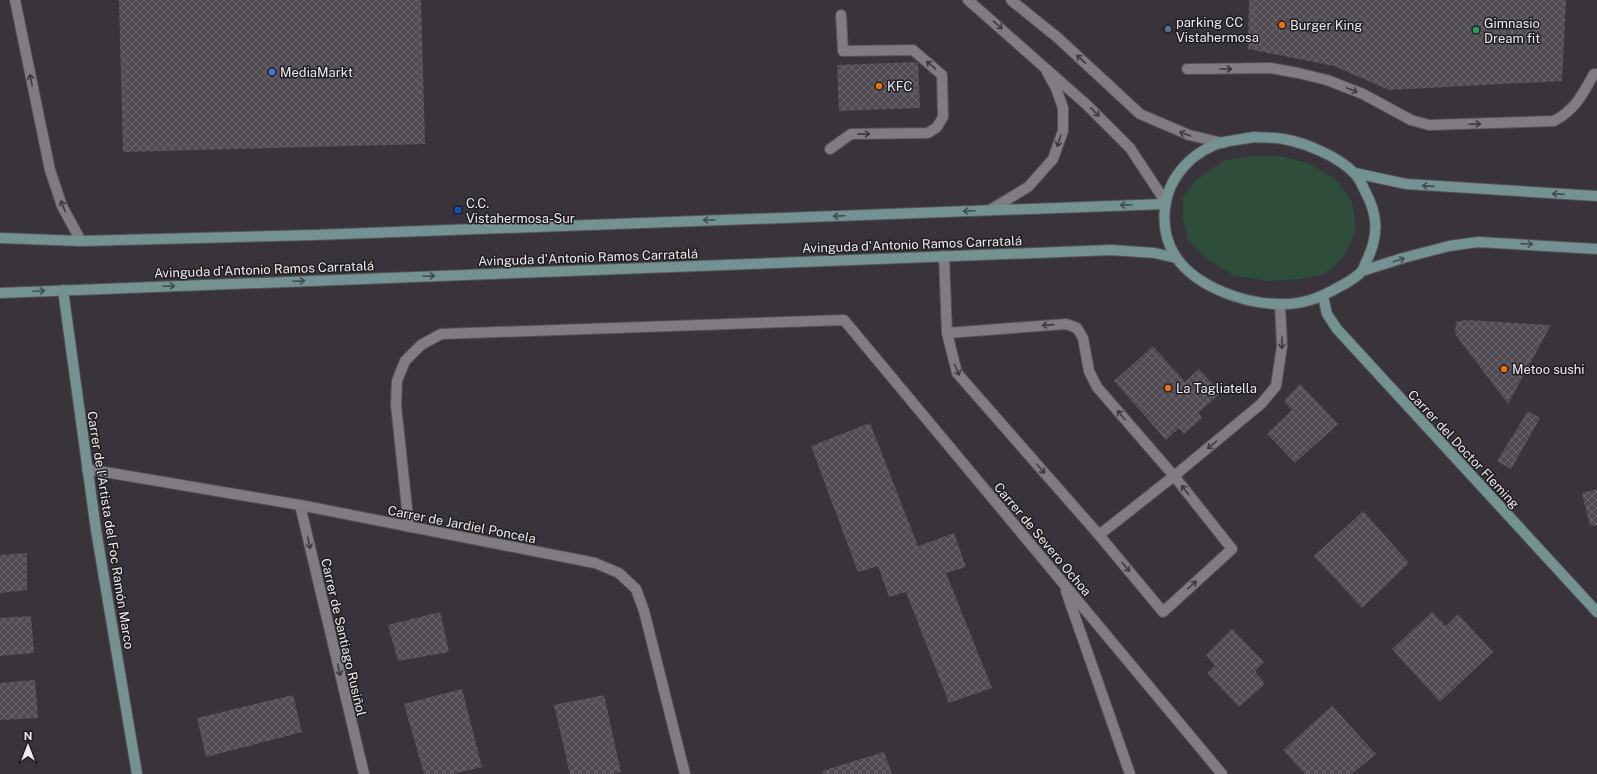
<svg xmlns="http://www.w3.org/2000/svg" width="1597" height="774" viewBox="0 0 1597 774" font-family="'Public Sans',sans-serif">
  <defs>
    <pattern id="building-cross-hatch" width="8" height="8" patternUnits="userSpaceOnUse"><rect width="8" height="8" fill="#514c53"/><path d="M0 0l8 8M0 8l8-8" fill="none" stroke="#6a666c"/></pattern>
  </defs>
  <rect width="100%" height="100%" fill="#39343b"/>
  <!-- green -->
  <path fill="#2e4d3a" d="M1251,156H1281L1310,164L1335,179L1352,201L1356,229L1349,246L1340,261L1324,274L1301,279L1267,281L1233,275L1208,260L1188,240L1183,218V197L1196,180L1223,161Z"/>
  <!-- building -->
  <path fill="url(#building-cross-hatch)" d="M119,0H421L425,144L123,152Z
    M1249,0H1566L1562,81L1389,90L1334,66L1248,49Z
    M918,62L920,108L839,111L837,65Z
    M1466,320L1551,325L1508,404L1455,334L1456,322Z
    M1153,346L1185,382L1199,369L1221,393L1198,413L1202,418L1184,434L1179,428L1166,440L1114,381Z
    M1300,384L1338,424L1295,463L1267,434L1292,410L1284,401Z
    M1528,411L1540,418L1511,469L1497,461Z
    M870,423L918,546L954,533L966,567L946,573L992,688L949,703L906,592L889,597L878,566L858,572L811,446Z
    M1597,489V525L1590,526L1582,493Z
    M1363,511L1409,563L1362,608L1314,556Z
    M27,553V590L0,593V555Z
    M440,612L449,652L398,661L388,625Z
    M1432,612L1446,626L1458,614L1493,652L1440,702L1392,649Z
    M31,616L34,653L0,656V618Z
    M1232,629L1264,662L1255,671L1265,684L1239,707L1207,673L1215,666L1206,655Z
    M35,680L38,718L0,720V683Z
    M462,689L482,767L452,774H424L404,704Z
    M293,695L302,732L206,757L197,718Z
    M604,695L621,772L611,774H570L554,705Z
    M1332,706L1376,754L1352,774H1305L1283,750Z
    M884,752L892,774H823L822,771Z"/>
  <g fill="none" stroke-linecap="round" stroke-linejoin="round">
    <defs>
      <path id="lane" d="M1187,69L1270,68L1298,73L1327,80L1363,94L1411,120L1429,125L1554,121C1576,109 1582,95 1594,74H1597
        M830,149L851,134L928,133L937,127L943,117L942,75L913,50L843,51L841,15
        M944,256L947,333L1066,324L1077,328L1083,338L1089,371L1097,387L1174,476L1261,404L1276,386L1282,346L1280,304
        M947,333L957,373L1099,535L1163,612L1232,549L1174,476L1099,535"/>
      <path id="street" d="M15,0L50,170L62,206L81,241
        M968,0L1087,105L1130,148L1165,201
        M1011,0L1058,38L1140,114L1189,135L1223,143
        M990,210L1028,187L1053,159L1063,131V108L1056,88L1047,72
        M87,469L300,505L595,563L619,573L636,589L644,611L685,774
        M300,505L364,774
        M409,527L396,405L397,381L405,361L421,345L441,334L844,320L1222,774
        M1066,591L1130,774"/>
      <path id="secondary" d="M1254,137C1264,138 1274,137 1284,139C1306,143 1339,157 1354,173C1359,177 1362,185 1365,191C1378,215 1379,235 1367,260C1365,263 1364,268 1362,271C1356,278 1345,284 1337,288C1320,298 1300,305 1280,304C1245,304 1196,287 1176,257C1166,242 1163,225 1165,208C1168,177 1193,150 1224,142C1234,140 1244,139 1254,137Z
        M1355,173L1406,184L1597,196
        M0,238L81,241L314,235L1165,204
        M1362,271L1403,258L1449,246L1478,242L1597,249
        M63,290L96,530L137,774
        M0,293L1111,250L1155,253L1176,258
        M1323,296L1327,314L1337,329L1597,612"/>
    </defs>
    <!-- lane casing -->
    <use href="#lane" stroke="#555257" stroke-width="12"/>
    <!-- street casing -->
    <use href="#street" stroke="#555257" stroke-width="12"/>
    <!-- secondary casing -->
    <use href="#secondary" stroke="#555257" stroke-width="12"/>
    <!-- lane -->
    <use href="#lane" stroke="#817c84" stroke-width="10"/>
    <!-- street -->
    <use href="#street" stroke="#817c84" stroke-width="10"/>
    <!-- secondary -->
    <use href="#secondary" stroke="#749292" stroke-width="10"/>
  </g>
  <!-- one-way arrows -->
  <defs><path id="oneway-shaft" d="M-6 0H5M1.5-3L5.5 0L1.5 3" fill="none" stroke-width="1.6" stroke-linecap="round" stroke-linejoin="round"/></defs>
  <g stroke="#3c3a3e">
    <use href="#oneway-shaft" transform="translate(998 25) rotate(41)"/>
    <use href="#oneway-shaft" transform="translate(1081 59) rotate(-137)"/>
    <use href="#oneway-shaft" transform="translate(931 65) rotate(-139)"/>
    <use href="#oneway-shaft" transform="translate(1226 69)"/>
    <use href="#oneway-shaft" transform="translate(31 80) rotate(-102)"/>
    <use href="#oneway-shaft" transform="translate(1352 90) rotate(22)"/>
    <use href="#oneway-shaft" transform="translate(1095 112) rotate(45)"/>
    <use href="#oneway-shaft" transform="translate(1475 124) rotate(-2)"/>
    <use href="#oneway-shaft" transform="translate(864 134) rotate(-1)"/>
    <use href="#oneway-shaft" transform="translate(1185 134) rotate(-160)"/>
    <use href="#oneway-shaft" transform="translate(1059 141) rotate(108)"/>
    <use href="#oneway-shaft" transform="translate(63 206) rotate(-112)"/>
    <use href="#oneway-shaft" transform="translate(1048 325) rotate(176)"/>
    <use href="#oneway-shaft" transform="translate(1282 343) rotate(90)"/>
    <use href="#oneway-shaft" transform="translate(957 370) rotate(66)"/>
    <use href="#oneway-shaft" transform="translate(1121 415) rotate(-131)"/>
    <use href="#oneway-shaft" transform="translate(1212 445) rotate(140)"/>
    <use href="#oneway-shaft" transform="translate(1041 469) rotate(49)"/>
    <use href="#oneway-shaft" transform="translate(1185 490) rotate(-129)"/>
    <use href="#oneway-shaft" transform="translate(309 543) rotate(77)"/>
    <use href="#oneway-shaft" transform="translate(1126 567) rotate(50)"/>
    <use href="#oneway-shaft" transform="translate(1192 585) rotate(-42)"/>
    <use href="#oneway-shaft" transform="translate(339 670) rotate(77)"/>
  </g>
  <g stroke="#414c4e">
    <use href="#oneway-shaft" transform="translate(1428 186) rotate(-176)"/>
    <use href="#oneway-shaft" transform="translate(1558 194) rotate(-176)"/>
    <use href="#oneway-shaft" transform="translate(1126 205) rotate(178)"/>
    <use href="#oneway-shaft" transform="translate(969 211) rotate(178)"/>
    <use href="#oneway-shaft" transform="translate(839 216) rotate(178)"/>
    <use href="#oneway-shaft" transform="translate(709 220) rotate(178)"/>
    <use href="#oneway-shaft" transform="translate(1527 244) rotate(4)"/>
    <use href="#oneway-shaft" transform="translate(1399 260) rotate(-17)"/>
    <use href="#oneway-shaft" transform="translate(429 276) rotate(-2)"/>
    <use href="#oneway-shaft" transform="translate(299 281) rotate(-2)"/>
    <use href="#oneway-shaft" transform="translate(169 286) rotate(-2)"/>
    <use href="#oneway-shaft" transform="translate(39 291) rotate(-3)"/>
  </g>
  <!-- markers -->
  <g fill="#e8710a" stroke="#1f1d20" stroke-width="1.5">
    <circle cx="1282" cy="25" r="4"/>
    <circle cx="879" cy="86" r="4"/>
    <circle cx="1504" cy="369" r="4"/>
    <circle cx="1168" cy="388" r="4"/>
  </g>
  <circle fill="#5c6f8a" stroke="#1f1d20" stroke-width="1.5" cx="1168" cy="29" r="4"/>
  <circle fill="#2e9e5b" stroke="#1f1d20" stroke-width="1.5" cx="1476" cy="30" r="4"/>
  <circle fill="#3f7fe0" stroke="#1f1d20" stroke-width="1.5" cx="272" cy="72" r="4"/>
  <rect fill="#1a4fb4" stroke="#1f1d20" stroke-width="1.5" x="454" y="206" width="8" height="8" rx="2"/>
  <g text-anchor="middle" stroke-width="3" stroke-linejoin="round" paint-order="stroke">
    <!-- poi labels -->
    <g font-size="13" fill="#edebef" stroke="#1f1d20" text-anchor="start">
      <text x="1176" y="27">parking CC<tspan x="1176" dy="15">Vistahermosa</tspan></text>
      <text x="1484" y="28">Gimnasio<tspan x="1484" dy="15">Dream fit</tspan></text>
      <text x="1290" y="30">Burger King</text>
      <text x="280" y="77">MediaMarkt</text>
      <text x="887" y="91">KFC</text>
      <text x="466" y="208">C.C.<tspan x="466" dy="15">Vistahermosa-Sur</tspan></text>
      <text x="1512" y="374">Metoo sushi</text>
      <text x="1176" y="393">La Tagliatella</text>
    </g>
    <!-- street labels -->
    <g font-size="13" fill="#edebef" stroke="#1f1d20">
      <text transform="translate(912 244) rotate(-2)" y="5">Avinguda d'Antonio Ramos Carratalá</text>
      <text transform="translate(588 257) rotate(-2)" y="5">Avinguda d'Antonio Ramos Carratalá</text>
      <text transform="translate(264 269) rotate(-2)" y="5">Avinguda d'Antonio Ramos Carratalá</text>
      <text transform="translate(1464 449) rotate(47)" y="5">Carrer del Doctor Fleming</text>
      <text transform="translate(462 524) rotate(11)" y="5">Carrer de Jardiel Poncela</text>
      <text transform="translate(111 530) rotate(81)" y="5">Carrer de l'Artista del Foc Ramón Marco</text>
      <text transform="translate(1043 539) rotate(50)" y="5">Carrer de Severo Ochoa</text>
      <text transform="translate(344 637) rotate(77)" y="5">Carrer de Santiago Rusiñol</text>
    </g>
  </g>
  <!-- north arrow -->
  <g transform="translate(28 746)" stroke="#1f1d20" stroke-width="3" paint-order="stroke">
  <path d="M0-3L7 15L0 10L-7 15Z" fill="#edebef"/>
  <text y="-6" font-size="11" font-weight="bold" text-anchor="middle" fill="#edebef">N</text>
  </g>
</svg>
